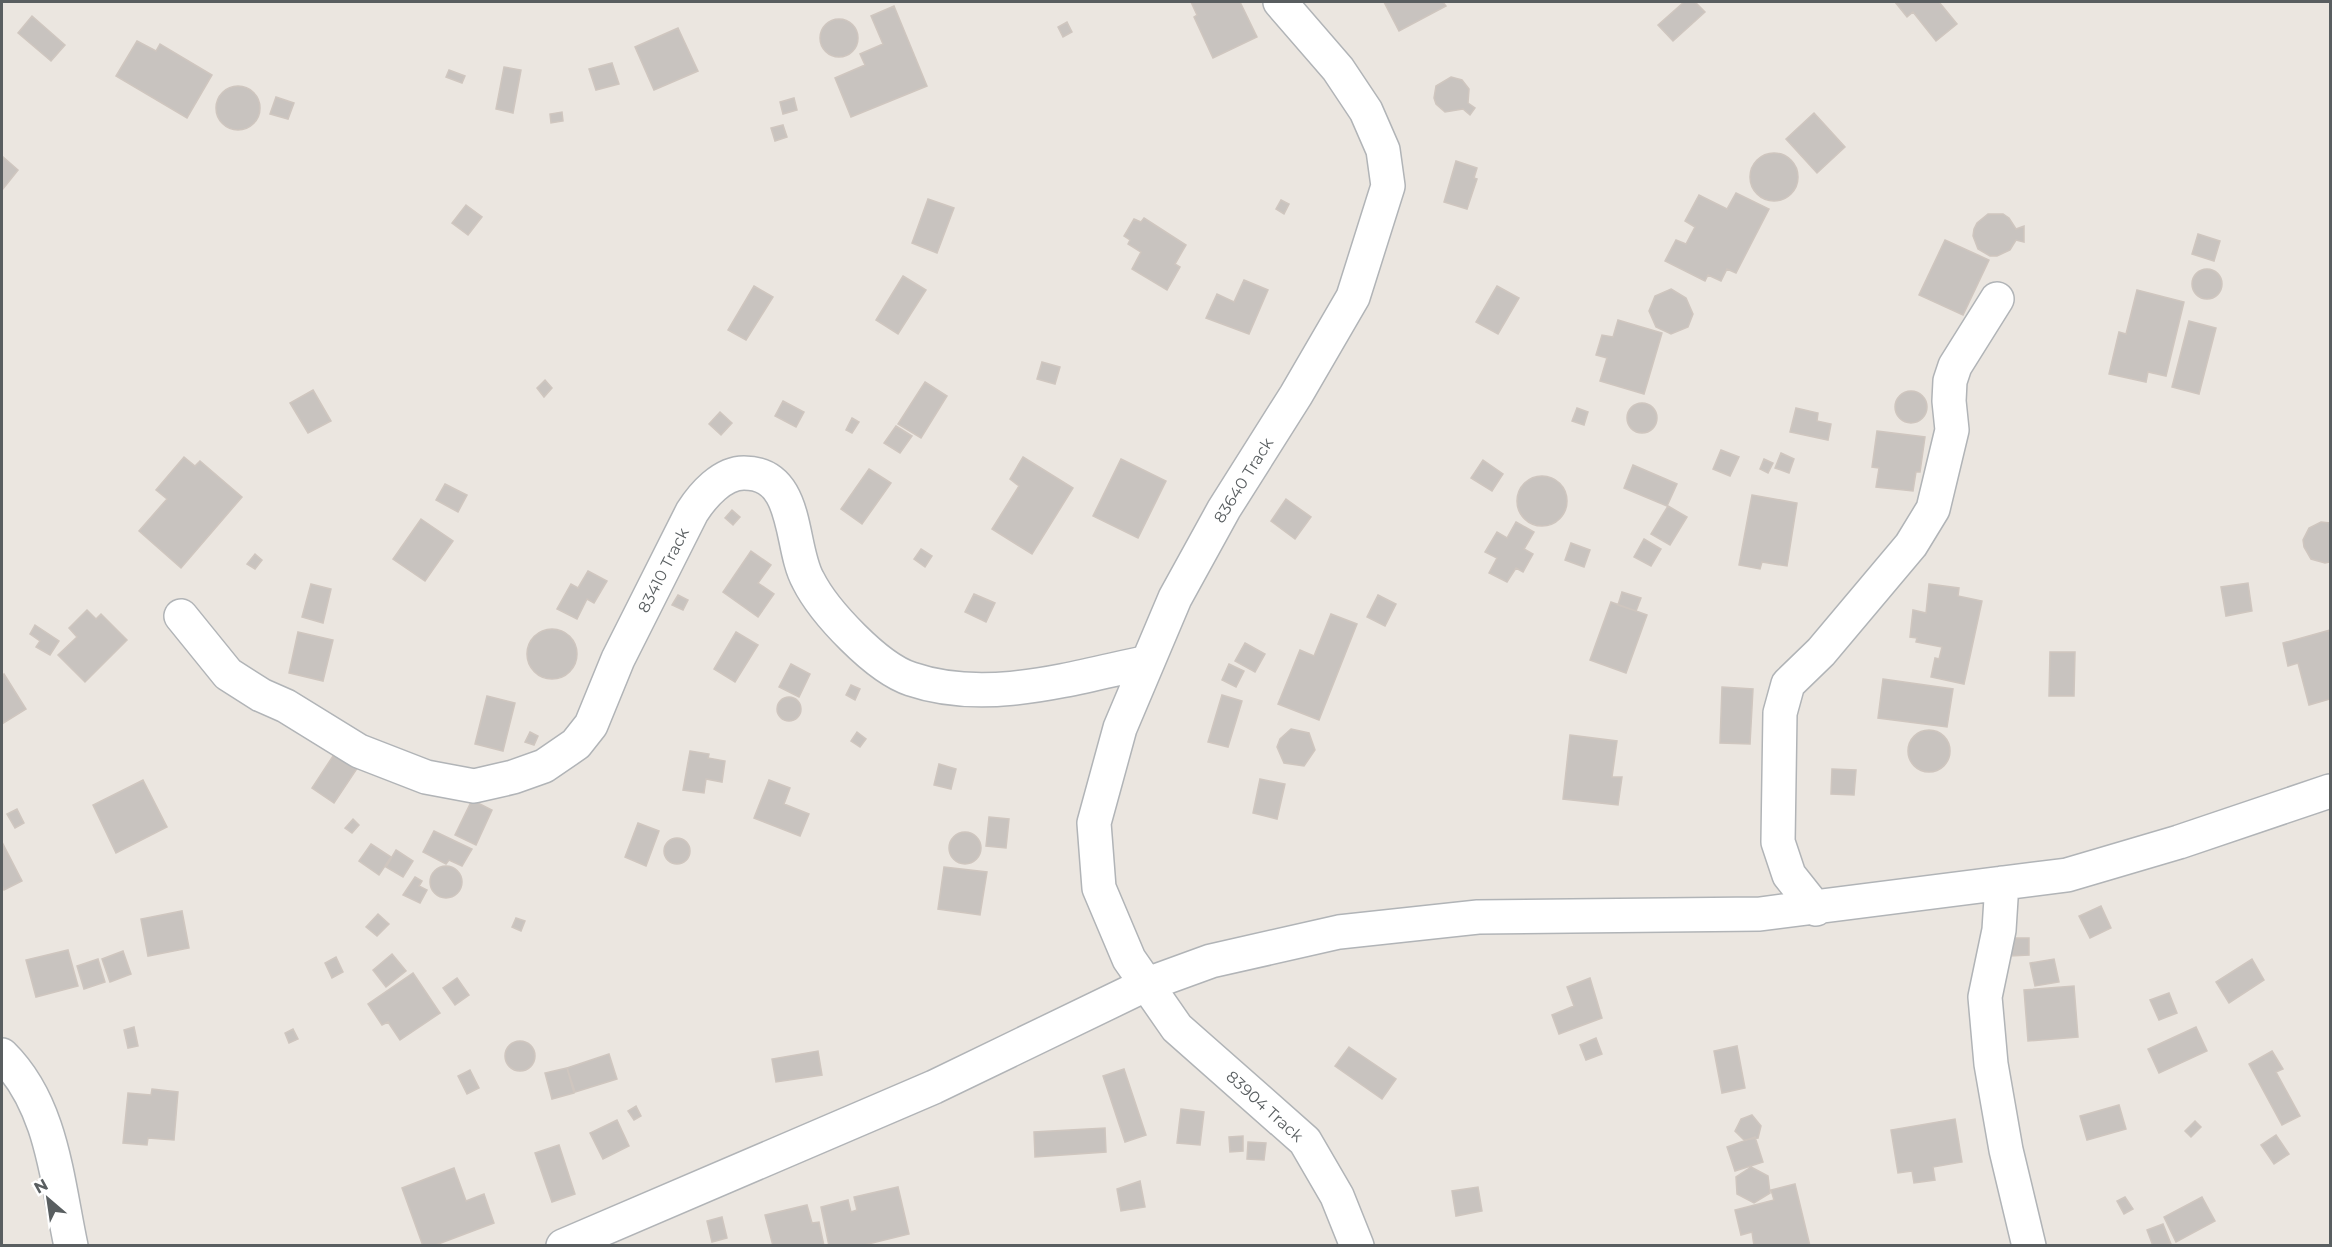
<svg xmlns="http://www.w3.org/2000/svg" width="2332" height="1247" viewBox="0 0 2332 1247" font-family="Montserrat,sans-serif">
  <rect width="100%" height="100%" fill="#ebe6e0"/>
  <!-- building -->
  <path fill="#c8c3bf" stroke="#cfc6bf" stroke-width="1.5" d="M1191,2H1240L1257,37L1213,58L1194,17L1197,15Z
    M1384,2H1443L1446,6L1399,31Z
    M1684,2H1695L1705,12L1673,41L1658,25Z
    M1895,2H1939L1957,24L1936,41L1913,12L1907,17Z
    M894,6L927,86L851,117L835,78L865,65L860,54L883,44L871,16Z
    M32,16L65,45L51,61L18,33Z
    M820 38a19 19 0 1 1 38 0a19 19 0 1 1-38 0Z
    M1067,22L1072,32L1063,37L1058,27Z
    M678,28L698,71L654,90L635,47Z
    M137,41L156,51L160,44L212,75L187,118L116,76Z
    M612,63L619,84L596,90L589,69Z
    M504,67L521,70L513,113L496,109Z
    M449,70L465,76L462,83L446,77Z
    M1451,77L1462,80L1469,89L1468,103L1475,108L1470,115L1463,109L1445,112L1436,104L1434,98L1436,86Z
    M216 108a22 22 0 1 1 44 0a22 22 0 1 1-44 0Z
    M276,97L294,103L288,119L270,114Z
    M794,98L797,110L783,114L780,102Z
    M562,112L563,121L551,123L550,114Z
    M1814,113L1845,147L1817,173L1786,139Z
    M783,125L787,137L775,141L771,128Z
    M1750 177a24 24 0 1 1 48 0a24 24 0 1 1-48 0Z
    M2,156L18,170L2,190Z
    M1456,161L1477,168L1474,178L1477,179L1467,209L1444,202Z
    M1736,193L1769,209L1736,273L1727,269L1721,281L1708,275L1705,281L1665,261L1676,240L1686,244L1695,227L1685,221L1699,195L1727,209Z
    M928,199L954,208L937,253L912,243Z
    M1281,200L1289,204L1284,214L1276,209Z
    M466,205L482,217L468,235L452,223Z
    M1988,214H2003L2009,218L2016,229L2024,226V242L2016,240L2010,250L1997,256H1990L1978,249L1973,236L1974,229L1977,223Z
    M1144,218L1186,245L1175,264L1180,267L1167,290L1132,269L1141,252L1128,244L1130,240L1124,236L1134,219L1141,222Z
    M2198,234L2220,241L2214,261L2192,254Z
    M1945,240L1989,260L1963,315L1919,295Z
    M2192 284a15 15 0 1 1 30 0a15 15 0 1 1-30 0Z
    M903,276L926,290L898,334L876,320Z
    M1244,280L1268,290L1249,334L1206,318L1217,294L1234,302Z
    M754,286L773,297L746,340L728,330Z
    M1497,286L1519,298L1498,334L1476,322Z
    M1671,289L1686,298L1693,314L1688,327L1671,334L1656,327L1649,311L1655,296Z
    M2137,290L2184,302L2166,376L2148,372L2146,382L2109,374L2119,332L2126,334Z
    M1618,320L1662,333L1644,394L1600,381L1607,358L1596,355L1602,335L1613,337Z
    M2189,321L2216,328L2199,394L2172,387Z
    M1042,362L1060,367L1055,384L1037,379Z
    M545,380L552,388L544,397L537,388Z
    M925,382L947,396L921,438L898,424Z
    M313,390L331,421L308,433L290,403Z
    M1895 407a16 16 0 1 1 32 0a16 16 0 1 1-32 0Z
    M783,401L804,412L796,427L775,416Z
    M1627 418a15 15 0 1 1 30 0a15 15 0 1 1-30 0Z
    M1577,408L1588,412L1584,425L1572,421Z
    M1796,408L1818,413L1817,421L1831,424L1828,440L1790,432Z
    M720,412L732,423L721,435L709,424Z
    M852,418L859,422L852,433L846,430Z
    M896,426L912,436L900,453L884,443Z
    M1877,431L1925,437L1920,472H1916L1913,491L1876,487L1879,468L1872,467Z
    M1721,450L1739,457L1730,476L1713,469Z
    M1781,453L1794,459L1789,473L1775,468Z
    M184,457L195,466L200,461L242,497L181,568L139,531L167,499L156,490Z
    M1023,457L1073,488L1032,554L992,529L1019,486L1010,479Z
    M1121,459L1166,481L1138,538L1093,516Z
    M1764,459L1773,463L1768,473L1760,469Z
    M1483,460L1503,474L1492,491L1471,478Z
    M1633,465L1677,484L1667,506L1624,488Z
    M869,469L891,483L862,524L841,509Z
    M1517 501a25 25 0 1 1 50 0a25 25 0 1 1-50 0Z
    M445,484L467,495L458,512L436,500Z
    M1752,495L1797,503L1787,566L1762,562L1760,569L1739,565Z
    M1286,499L1311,517L1295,539L1271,521Z
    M1668,506L1687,517L1670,545L1651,534Z
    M732,510L740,517L733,525L725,518Z
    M421,519L453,541L425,581L393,559Z
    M1516,522L1534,532L1524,549L1533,554L1523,572L1516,568L1507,582L1489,573L1497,558L1485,552L1497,532L1507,538Z
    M2321,522L2330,523V562L2325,563L2311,559L2304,547L2303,540L2309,528Z
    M1644,539L1661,549L1651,566L1634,557Z
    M1571,543L1590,550L1584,567L1565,560Z
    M921,549L932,556L925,567L914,559Z
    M751,551L771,565L758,583L774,594L758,617L723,592Z
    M255,554L262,560L255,569L247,564Z
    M588,571L607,581L594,603L587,599L577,619L557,609L571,584L578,588Z
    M2248,583L2252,611L2226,616L2221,587Z
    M311,584L331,589L323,623L302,617Z
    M1929,584L1959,588L1958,596L1982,601L1964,684L1931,677L1935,658L1939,659L1942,647L1916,642L1917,638L1910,637L1913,610L1926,613Z
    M1622,592L1641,598L1636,611L1618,605Z
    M974,594L995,603L986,622L965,612Z
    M678,595L688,600L683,610L672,605Z
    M1378,595L1396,604L1385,626L1367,617Z
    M1611,602L1647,615L1626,673L1590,660Z
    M87,610L96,619L101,614L127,640L85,682L58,655L77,637L69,628Z
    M1331,614L1357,624L1319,720L1278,704L1300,650L1314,656Z
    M35,625L59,641L50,655L36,647L40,641L30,634Z
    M527 654a25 25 0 1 1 50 0a25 25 0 1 1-50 0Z
    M2330,630V699L2309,705L2298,663L2288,666L2283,643Z
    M298,632L333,640L323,681L289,673Z
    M736,632L758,645L735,682L714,669Z
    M1245,643L1265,654L1255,672L1235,661Z
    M2050,652H2075L2074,696H2049Z
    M791,664L810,674L799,697L779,687Z
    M1229,664L1244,671L1236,687L1222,680Z
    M4,674L26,709L2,724V676Z
    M1883,679L1953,689L1947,727L1878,718Z
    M851,685L860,689L855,700L846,695Z
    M1722,687L1753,689L1750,744L1720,743Z
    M1222,695L1242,701L1228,747L1208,742Z
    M487,696L515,703L503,751L475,744Z
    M777 709a12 12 0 1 1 24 0a12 12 0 1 1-24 0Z
    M1291,729L1309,733L1315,750L1304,766L1284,763L1277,747L1280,739Z
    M1908 751a21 21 0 1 1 42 0a21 21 0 1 1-42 0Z
    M530,732L538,736L534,745L525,742Z
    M857,732L866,739L860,747L851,741Z
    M1570,735L1617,741L1612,777H1622L1618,805L1563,799Z
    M337,750L360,764L334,803L312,788Z
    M690,751L709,754L708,758L725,761L722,782L706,779L704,793L683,790Z
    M939,764L956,769L951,789L934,785Z
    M1832,769L1856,770L1854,795L1831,794Z
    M1260,779L1285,784L1277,819L1253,813Z
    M143,780L167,827L116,853L93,805Z
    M769,780L790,788L784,804L809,814L800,836L754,818Z
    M472,800L492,810L476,845L455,835Z
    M17,809L24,823L15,828L7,814Z
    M989,817L1009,819L1006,848L986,846Z
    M353,819L359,825L352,833L345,828Z
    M638,823L659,831L646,866L625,857Z
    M434,831L472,849L462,866L449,860L446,864L423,852Z
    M949 848a16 16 0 1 1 32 0a16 16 0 1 1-32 0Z
    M664 851a13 13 0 1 1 26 0a13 13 0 1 1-26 0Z
    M2,842L22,881L4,890L2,885Z
    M371,844L391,857L379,875L359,861Z
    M396,850L413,861L403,877L386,867Z
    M430 882a16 16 0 1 1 32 0a16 16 0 1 1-32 0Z
    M944,867L987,872L980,915L938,909Z
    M415,877L422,881L419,886L427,890L420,903L403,895Z
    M2101,906L2111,928L2090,938L2079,916Z
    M182,911L189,948L148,956L141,919Z
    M378,914L389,924L377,936L366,927Z
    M516,918L525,921L521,931L512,927Z
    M2009,938H2029V955L2010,956Z
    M68,950L78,986L36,997L26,960Z
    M123,951L131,974L110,982L102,959Z
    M392,954L406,971L386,987L373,970Z
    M336,957L343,972L332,978L325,963Z
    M98,959L105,982L84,989L77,966Z
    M2054,959L2059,982L2035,986L2030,963Z
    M2252,959L2264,980L2229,1003L2216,982Z
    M413,973L440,1013L400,1040L388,1022L382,1025L368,1004Z
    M457,978L469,995L455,1005L443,988Z
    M1590,978L1602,1018L1559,1034L1552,1015L1574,1006L1567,987Z
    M2074,986L2078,1037L2028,1041L2024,990Z
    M2169,993L2177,1013L2159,1020L2150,1000Z
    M134,1027L138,1046L128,1048L124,1030Z
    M2196,1027L2207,1051L2159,1073L2148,1049Z
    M293,1029L298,1039L289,1043L285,1033Z
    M1596,1038L1602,1054L1586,1060L1580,1045Z
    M505 1056a15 15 0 1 1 30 0a15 15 0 1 1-30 0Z
    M1737,1046L1745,1088L1722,1093L1714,1051Z
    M1349,1047L1396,1079L1382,1099L1335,1066Z
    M818,1051L822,1075L776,1082L772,1059Z
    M2272,1051L2283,1069L2276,1072L2300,1116L2282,1125L2249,1064Z
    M609,1054L617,1079L575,1092L567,1068Z
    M567,1068L574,1093L552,1099L545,1073Z
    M1124,1069L1146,1135L1125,1142L1103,1076Z
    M470,1070L479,1088L467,1094L458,1076Z
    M152,1089L178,1092L174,1140L148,1138L147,1145L123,1143L128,1093L151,1095Z
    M2119,1105L2126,1129L2087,1140L2080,1116Z
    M636,1106L641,1116L634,1120L628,1111Z
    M1181,1109L1204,1112L1200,1145L1177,1143Z
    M1752,1115L1761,1126L1758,1138L1744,1140L1735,1131L1741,1119Z
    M1955,1119L1962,1162L1933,1167L1935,1180L1914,1183L1912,1171L1898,1173L1891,1130Z
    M617,1120L629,1146L603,1159L590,1133Z
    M2195,1121L2201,1127L2191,1137L2185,1131Z
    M1105,1128L1106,1152L1035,1157L1034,1132Z
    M2276,1135L2289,1154L2274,1164L2261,1145Z
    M1243,1136V1151L1230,1152L1229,1137Z
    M1755,1137L1763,1162L1735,1171L1727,1147Z
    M1248,1142L1266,1143L1264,1160L1247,1159Z
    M559,1145L575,1194L552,1202L535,1153Z
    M1751,1167L1768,1176L1770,1193L1754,1203L1737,1194L1736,1177Z
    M454,1168L466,1201L484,1194L494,1223L433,1246H423L402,1188Z
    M1140,1181L1145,1207L1121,1211L1117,1189Z
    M1795,1184L1810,1246H1754L1752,1232L1741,1235L1735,1210L1774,1200L1771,1190Z
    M898,1187L909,1234L860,1246H829L821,1207L848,1200L851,1212L857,1210L854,1197Z
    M1478,1187L1482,1211L1456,1216L1452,1191Z
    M2125,1197L2133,1209L2124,1214L2117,1201Z
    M2202,1197L2215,1221L2176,1242L2164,1217Z
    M807,1205L812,1223L819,1222L824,1246H773L765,1215Z
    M722,1217L727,1238L712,1242L707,1221Z
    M2163,1224L2171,1244L2153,1246L2147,1230Z"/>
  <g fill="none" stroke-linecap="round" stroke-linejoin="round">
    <defs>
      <path id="minor" d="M1280,2L1338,69L1366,111L1383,150L1388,186L1353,297L1296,395L1224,509L1175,598L1120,728L1094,823L1099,888L1129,959L1177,1028L1305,1141L1337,1196L1357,1246
        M181,616L228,674L261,695L286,706L359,751L426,777L474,786L513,777L544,766L576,744L591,725L618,659L692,512C703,495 722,473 744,473C800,473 789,546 808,580C824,612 877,668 911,679C987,705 1072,678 1148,662
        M2002,883L1999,930L1985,997L1991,1064L2006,1150L2029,1246
        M1816,909L1789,875L1778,842L1780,713L1788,684L1821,652L1911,545L1933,509L1952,430L1949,401L1950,381L1955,366L1997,299
        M2,1055C52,1104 57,1180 71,1246
        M563,1246L934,1087L1145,985L1211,961L1339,932L1478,917L1760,914L2067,875L2179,842L2330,791"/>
    </defs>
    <!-- minor casing -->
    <use href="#minor" stroke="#b1b4b7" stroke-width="36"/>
    <!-- minor -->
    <use href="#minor" stroke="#fff" stroke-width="33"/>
  </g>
  <g text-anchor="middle" stroke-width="4.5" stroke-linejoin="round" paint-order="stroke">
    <!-- street labels -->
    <g font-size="16" fill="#595e60" stroke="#fff">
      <text transform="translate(1243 480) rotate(-58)" y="6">83640 Track</text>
      <text transform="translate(663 570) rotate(-63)" y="6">83410 Track</text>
      <text transform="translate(1265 1106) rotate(42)" y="6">83904 Track</text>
    </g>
  </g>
  <!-- border -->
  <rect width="2332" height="1247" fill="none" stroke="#595e60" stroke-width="6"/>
  <!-- north arrow -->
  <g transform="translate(48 1199) rotate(331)" stroke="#ffffff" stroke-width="4.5" paint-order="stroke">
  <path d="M0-4.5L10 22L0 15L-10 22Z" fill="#595e60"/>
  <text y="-9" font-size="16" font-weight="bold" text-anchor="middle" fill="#595e60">N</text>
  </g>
</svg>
